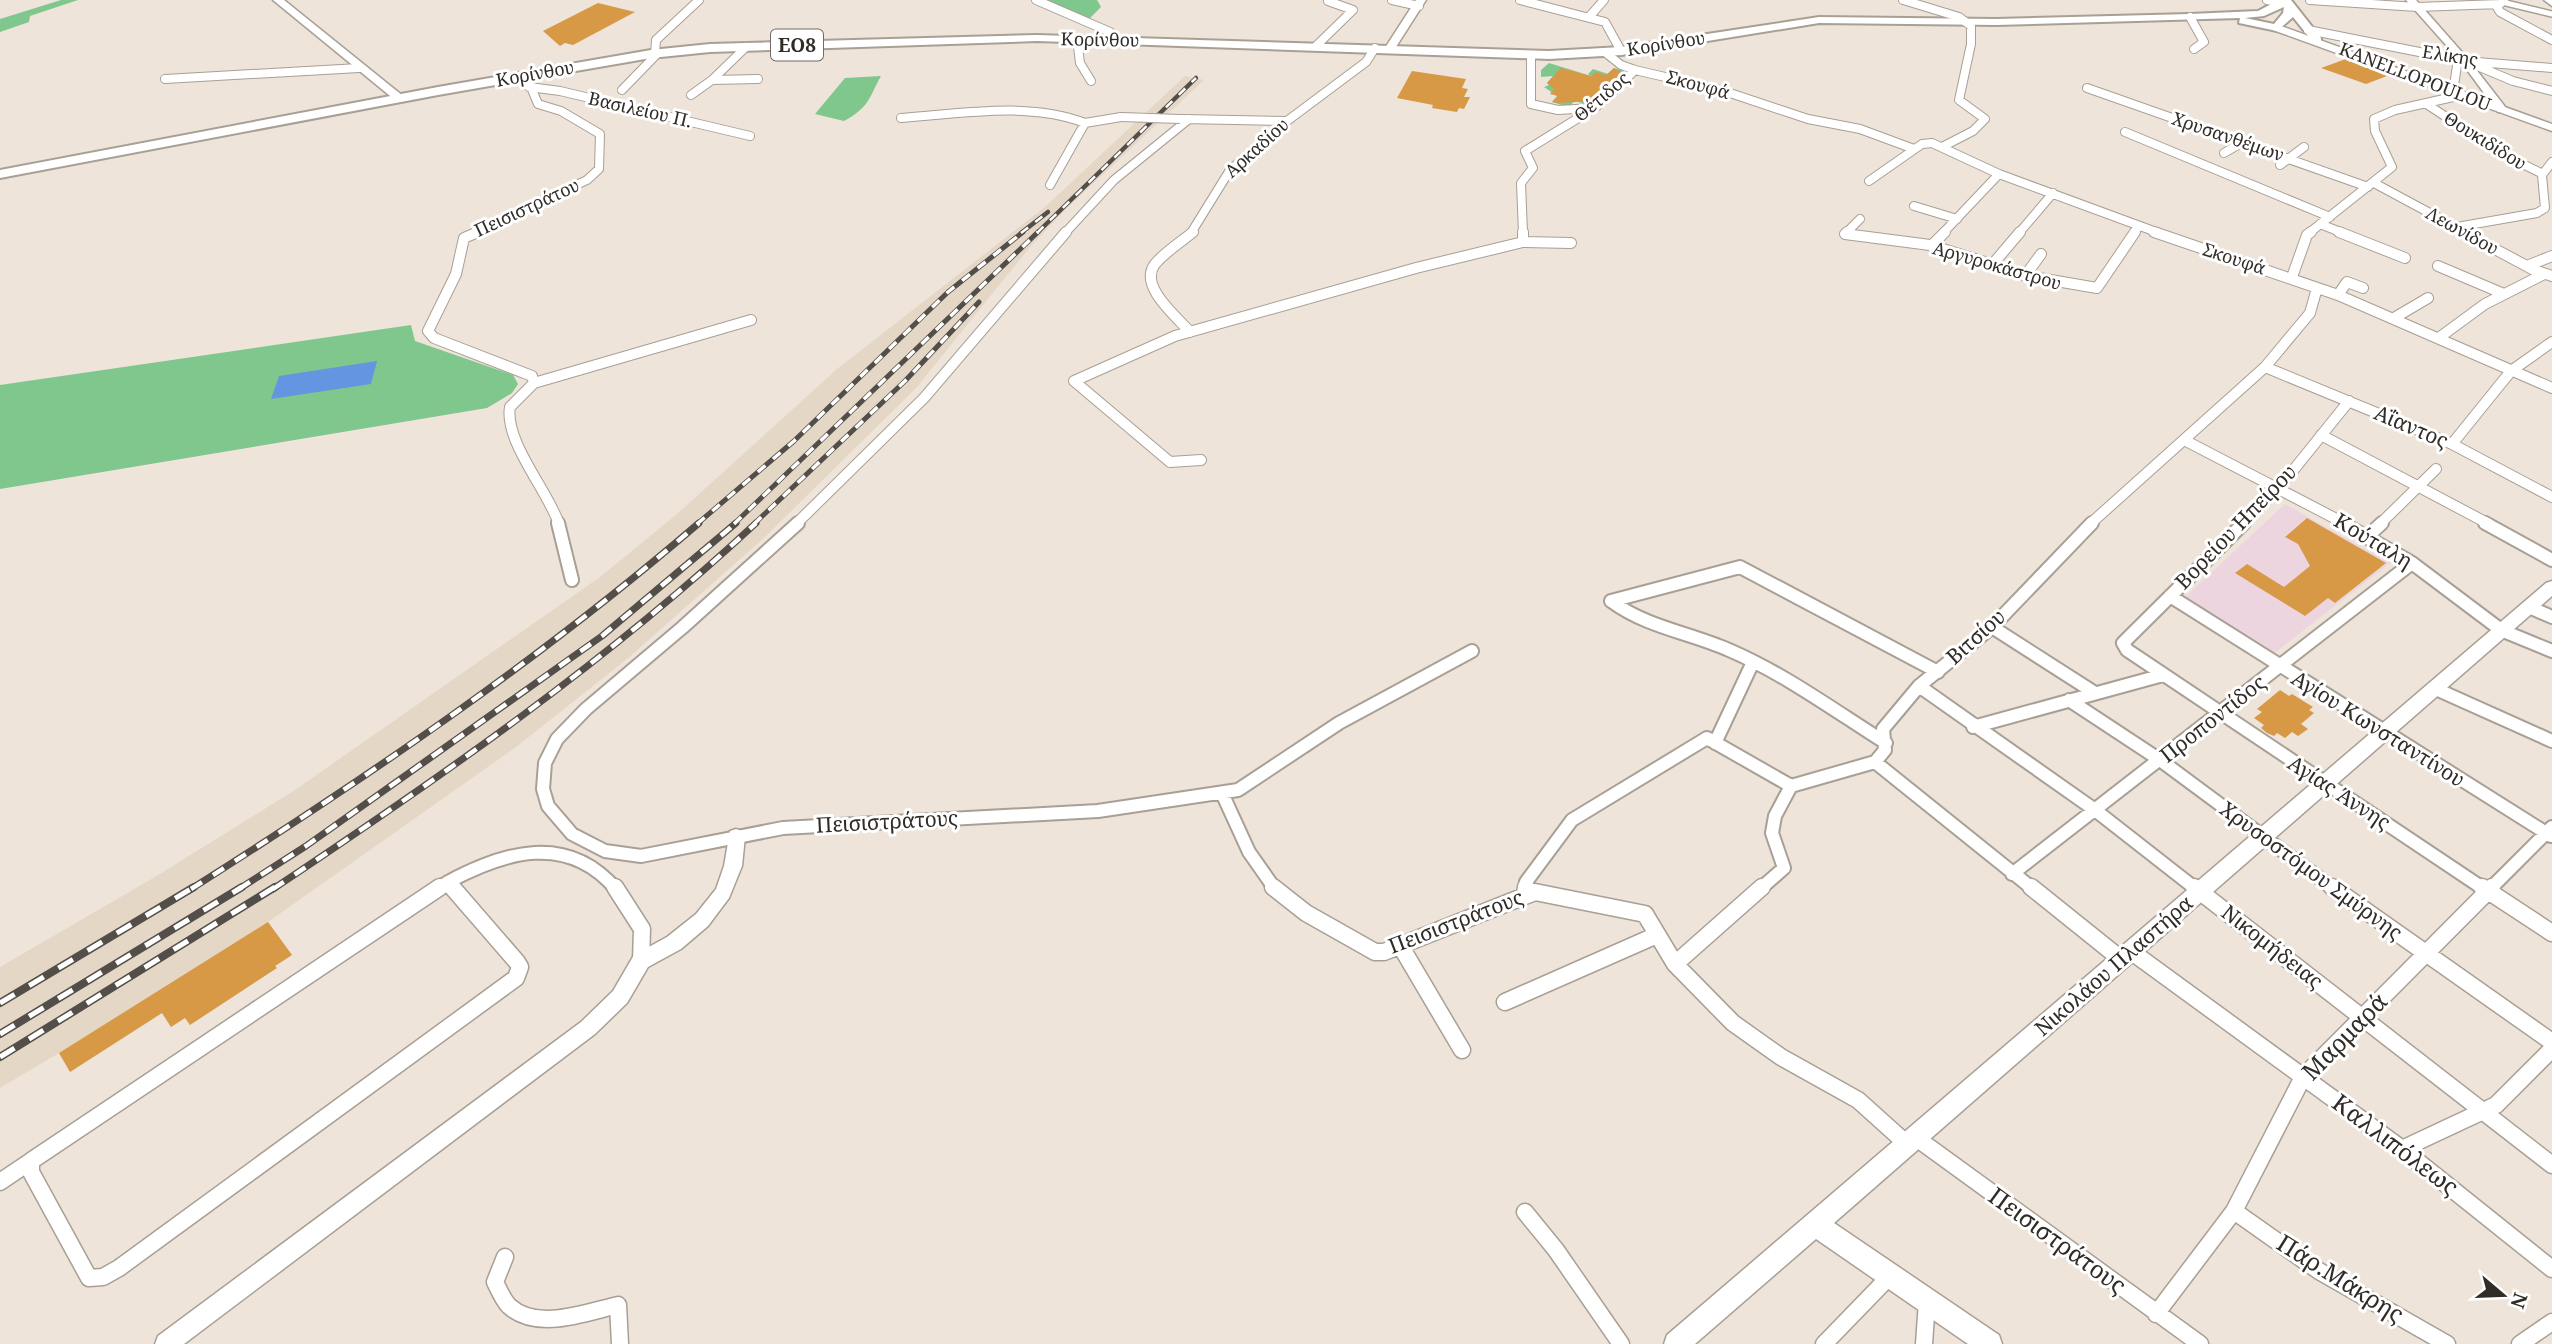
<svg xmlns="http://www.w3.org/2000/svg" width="2552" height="1344" viewBox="0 0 2552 1344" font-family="'Noto Serif',serif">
  <rect width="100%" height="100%" fill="#eee4da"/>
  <!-- built -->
  <path fill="#e5d7c6" d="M1185,76L1204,80L1066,209L1030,247L917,387L764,538L627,659L516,747L268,922L292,955L190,1025L185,1018L171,1027L162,1013L70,1072L59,1053L0,1088V967L155,877L295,790L600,577L677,514L837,369L1045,207Z"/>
  <!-- education -->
  <path fill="#edd5df" d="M2285,504L2390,563L2272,655L2184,598Z"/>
  <!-- green -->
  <path fill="#7fc78c" d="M61,0H78L30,16L29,22L0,32V19Z
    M1047,0H1097L1101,7L1089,19Z
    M1549,63L1591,76L1588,74L1593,69L1608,74L1614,68L1627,72L1608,90L1603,89L1600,93L1604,94L1592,106L1575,101L1568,107L1552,102L1557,96L1544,87L1549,85L1547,83L1553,76L1541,77V70Z
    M881,76C869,97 870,107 844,121L815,114L845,78Z
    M411,325L415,341L513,375L518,384L512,393L487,408L0,489V385Z"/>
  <!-- water -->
  <path fill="#6396e0" d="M377,361L371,384L271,399L279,376Z"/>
  <!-- building -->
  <path fill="#d79945" d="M598,3L635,12L573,45L565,43L560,46L543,31Z
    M2346,59L2370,69L2387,76L2366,84L2321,68Z
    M1561,68L1591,76L1596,72L1606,75L1614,68L1623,73L1592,101L1559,103L1552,102L1558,96L1550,94L1554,89L1547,83Z
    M1412,71L1466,79L1462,88L1468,89L1464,97H1470L1464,109L1459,108L1457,112L1432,108L1433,105L1397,98Z
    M2307,518L2386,563L2335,603L2328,598L2305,616L2235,573L2247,564L2284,587L2310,566L2298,544L2285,537Z
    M2280,690L2289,696L2292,694L2313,707L2309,710L2314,713L2301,724L2308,729L2298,736L2292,732L2285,738L2277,733L2274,736L2267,733L2261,728L2264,725L2254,718L2262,712L2257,709Z
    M268,922L292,955L275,966L277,968L190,1025L185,1018L171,1027L162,1013L70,1072L59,1053Z"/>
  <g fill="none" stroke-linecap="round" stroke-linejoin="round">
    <defs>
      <path id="pedestrian" d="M2502,2L2552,14"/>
      <path id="minor-far3" d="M1036,0L1110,32L1120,41
        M1392,0L1419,6
        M1520,0L1605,22L1621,51
        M1903,0L1959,17L1971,26V44L1959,100L1985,119L1973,131L1942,147
        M2267,0L2282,3
        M2310,0L2417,7L2500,4L2504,0
        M2500,4L2497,7L2500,12L2552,40
        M1589,17L1604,0
        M2190,17L2204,42L2194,49
        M2308,30L2465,61L2552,68
        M1077,39L1080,63L1091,81
        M1316,46L1353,10L1328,1
        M746,47L712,80L758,79
        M1606,53L1621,65L1635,70L1721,90L1808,119L1860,129L1914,149
        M655,54L656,40L699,0
        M1531,56V104L1558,110L1593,108
        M2475,65L2513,81L2552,91
        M165,79L359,68
        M529,87L560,91L750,136
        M2087,88L2368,187
        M622,90L657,54
        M2453,92L2458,59
        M691,95L712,80
        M2428,105L2504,155L2543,174
        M901,118C959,114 1030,101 1085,123
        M1182,119L1287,121
        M2125,132L2330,217
        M2224,153L2243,142
        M2280,165L2304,147
        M1869,181L1922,144L1932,143L1999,174L2159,233
        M2374,183L2467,233
        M1050,185L1085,123L1121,117
        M1914,206L1957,219
        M2320,224L2343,233
        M2457,227L2537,213L2545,208L2542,175L2552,162
        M474,233L587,180L599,169L600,134L561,111L538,104L526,75
        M1065,233L1114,180L1189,119
        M1191,233L1230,170L1287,121L1366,62L1375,48
        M1523,233L1521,183L1533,168L1525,151L1596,107L1635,70
        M1846,233L1860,219
        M1943,233L1999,174
        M2019,233L2053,193
        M2134,233L2139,226
        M2309,233L2392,167L2375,131L2374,119L2395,110L2462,95"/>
      <path id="minor-far2" d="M478,232L464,238L456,274L428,331L434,338L532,376L534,383L510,407C504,441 548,491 559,524
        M1847,232L1845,234L1930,245L2033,277L2097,288L2135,232
        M2154,232L2338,295L2552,388
        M2339,232L2405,258
        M2463,232L2534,270L2552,276
        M1523,242L1571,243
        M1931,246L1945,232
        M1992,265L2020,232
        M2438,266L2504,294
        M2527,266L2552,256
        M2025,276L2041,254
        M2292,277L2307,235L2311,232
        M2338,295L2347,282L2363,288
        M2394,318L2428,298
        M1190,332C1177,317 1138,286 1155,264C1165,252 1181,242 1193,232
        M2440,337L2485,304L2544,274
        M2265,367L2452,444L2552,497
        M534,383L751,320
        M2321,435L2489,524
        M2186,441L2346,524
        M2452,444L2511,371L2552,342
        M1201,460L1170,462L1074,381L1175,336L1416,268L1523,242V232
        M796,524L924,398L1066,232
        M2090,524L2265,367L2310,313L2317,288
        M2242,524L2279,488L2349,401
        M2380,524L2436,469"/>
      <path id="minor-far1" d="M558,523L572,580
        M798,523L683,627L586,709L557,739L545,763L543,789L548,806L572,834L605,851L641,856L783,828L1098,811L1238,790L1339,723L1472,651
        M2244,523L2123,643L2127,650L2484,889
        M2342,523L2412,563L2501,630L2552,651
        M2485,523L2552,560
        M2368,536L2382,523
        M2170,596L2551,836
        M1611,601L1740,567L1938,672
        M1611,601C1648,628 1688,632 1729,650C1785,674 1835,711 1886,743
        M2529,607L2552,617
        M1992,627L2095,693
        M1919,686L2095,810L2196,889
        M2436,689L2552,741
        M2069,700L2160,760L2334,889
        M1973,727L2163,675
        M1715,743L1753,662
        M1875,762L2033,889
        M1222,793L1249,852L1275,889
        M2012,874L2412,563
        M448,882L454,889
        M448,882C504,852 567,832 616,889
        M438,889L448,882
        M1525,889L1526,882L1572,820L1707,738L1791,786
        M1760,889L1784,868L1772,833L1775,816L1791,786L1875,762L1885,750L1883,729L1919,686L1992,627L2092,523
        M2490,889L2552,827"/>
      <path id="minor" d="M440,887L31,1161V1172L89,1278L103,1277L119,1268L516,978L520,967L517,962L452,887
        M615,887L642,929L641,961
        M1273,887L1306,913L1375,952H1384L1535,892L1645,914L1675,964L1733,1023L1781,1057L1858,1100L1907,1144
        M2031,887L2122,960
        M2194,887L2552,1165
        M2332,887L2552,1042
        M2482,887L2552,933
        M1525,894L1526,887
        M1400,945L1462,1050
        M2132,952L2402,1149L2552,1269
        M1675,964L1762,887
        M1505,1002L1657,935
        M1915,1137L2200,1344
        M2402,1149L2496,1105L2552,1049
        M0,1182L31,1161
        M2234,1211L2319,1271L2447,1344
        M1525,1212L1556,1250L1621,1344
        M505,1257L495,1282C499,1290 503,1300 509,1306C537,1332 587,1312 618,1305L620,1344
        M2156,1314L2234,1211L2303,1077L2492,887
        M1824,1344L1890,1276
        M1924,1344L1927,1301
        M2520,1344L2552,1322"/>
      <path id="tertiary" d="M2406,0H2416L2468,59L2506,108V112H2498L2462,63Z
        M2544,0H2552V6Z
        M736,829L742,831L745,836L742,866L729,898L708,926L681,949L648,967L627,1003L595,1034L184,1344H155L158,1336L581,1022L613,991L634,955L667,937L696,914L716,889L724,866L730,831Z"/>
      <path id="secondary" d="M273,0H284L403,96V100H395Z
        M1416,0H1426L1394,50H1386L1385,48Z
        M2273,26H2281L2552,124V131L2273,30Z
        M2552,581V596L1834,1223L1999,1335L2002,1344H1968L1816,1239L1695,1344H1664L1667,1335L2546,583Z"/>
      <path id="primary" d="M2279,0H2291L2321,38V42H2313L2293,17L2277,31L2239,23L2240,18L1996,25L1819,23L1621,55L1549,59L1037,41L710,52L651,58L438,95L0,178V170L438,87L651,50L710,44L1037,35L1549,51L1621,47L1819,17L1996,19L2190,14L2258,11ZM2284,7L2283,13L2274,24L2245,18L2264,16Z"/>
    </defs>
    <!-- pedestrian casing -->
    <use href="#pedestrian" stroke="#a89f95" stroke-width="8"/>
    <!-- minor-far3 casing -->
    <use href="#minor-far3" stroke="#a89f95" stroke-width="10"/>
    <!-- minor-far2 casing -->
    <use href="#minor-far2" stroke="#a89f95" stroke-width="12"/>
    <!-- minor-far1 casing -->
    <use href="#minor-far1" stroke="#a89f95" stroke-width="16"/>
    <!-- minor casing -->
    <use href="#minor" stroke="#a89f95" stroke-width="19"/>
    <!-- tertiary casing -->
    <use href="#tertiary" stroke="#a89f95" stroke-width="3"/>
    <!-- secondary casing -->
    <use href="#secondary" stroke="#a89f95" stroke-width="3"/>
    <!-- primary casing -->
    <use href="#primary" stroke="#a89f95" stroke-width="4"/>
    <!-- pedestrian -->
    <use href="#pedestrian" stroke="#fff" stroke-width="5"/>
    <!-- minor-far3 -->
    <use href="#minor-far3" stroke="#fff" stroke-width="8"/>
    <!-- minor-far2 -->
    <use href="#minor-far2" stroke="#fff" stroke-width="10"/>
    <!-- minor-far1 -->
    <use href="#minor-far1" stroke="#fff" stroke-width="12"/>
    <!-- minor -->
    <use href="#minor" stroke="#fff" stroke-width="16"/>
    <!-- tertiary -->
    <use href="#tertiary" fill="#fff" fill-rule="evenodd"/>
    <!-- secondary -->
    <use href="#secondary" fill="#fff" fill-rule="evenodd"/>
    <!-- primary -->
    <use href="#primary" fill="#fff" fill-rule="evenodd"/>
    <defs>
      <path id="rail-far3" d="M1021,233L1048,212
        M1037,233L1196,78"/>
      <path id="rail-far2" d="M697,524L794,441L948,292L1023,232
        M734,524L1038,232
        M754,524L905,381L979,302"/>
      <path id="rail-far1" d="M191,889C368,777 541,659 699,523
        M239,889L306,846L602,636L736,523
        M273,889C441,777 608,661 756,523"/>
      <path id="rail" d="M0,1003L194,887
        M0,1034L242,887
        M0,1057L275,887"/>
    </defs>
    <!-- rail-far3 casing -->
    <use href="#rail-far3" stroke="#534e49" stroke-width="4.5"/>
    <!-- rail-far2 casing -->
    <use href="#rail-far2" stroke="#534e49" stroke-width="5"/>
    <!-- rail-far1 casing -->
    <use href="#rail-far1" stroke="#534e49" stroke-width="7"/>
    <!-- rail casing -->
    <use href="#rail" stroke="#534e49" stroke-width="8"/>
    <!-- rail-far3 -->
    <use href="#rail-far3" stroke="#fff" stroke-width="2.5" stroke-dasharray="9" stroke-linecap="butt"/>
    <!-- rail-far2 -->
    <use href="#rail-far2" stroke="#fff" stroke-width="3.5" stroke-dasharray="10" stroke-linecap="butt"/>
    <!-- rail-far1 -->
    <use href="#rail-far1" stroke="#fff" stroke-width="4.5" stroke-dasharray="13" stroke-linecap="butt"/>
    <!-- rail -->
    <use href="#rail" stroke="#fff" stroke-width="5" stroke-dasharray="17" stroke-linecap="butt"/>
    <defs>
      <path id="minor-bridge" d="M1121,117L1180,119"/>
    </defs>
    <!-- minor-bridge casing -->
    <use href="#minor-bridge" stroke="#a89f95" stroke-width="10" stroke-linecap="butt"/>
    <!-- minor-bridge -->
    <use href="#minor-bridge" stroke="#fff" stroke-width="8"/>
  </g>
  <g text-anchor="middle" stroke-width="6" stroke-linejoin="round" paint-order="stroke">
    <!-- far-street labels -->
    <g font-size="18" fill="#302c28" stroke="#fff">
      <text transform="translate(1100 40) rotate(1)" y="6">Κορίνθου</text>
      <text transform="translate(1666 44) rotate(-9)" y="6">Κορίνθου</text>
      <text transform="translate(2450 56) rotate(9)" y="6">Ελίκης</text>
      <text transform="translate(535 74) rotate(-10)" y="6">Κορίνθου</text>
      <text transform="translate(2415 77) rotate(21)" y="6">KANELLOPOULOU</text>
      <text transform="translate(1698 85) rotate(15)" y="6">Σκουφά</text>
      <text transform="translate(1602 97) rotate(-40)" y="6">Θέτιδος</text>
      <text transform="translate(640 110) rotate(13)" y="6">Βασιλείου Π.</text>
      <text transform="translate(2228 137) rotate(19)" y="6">Χρυσανθέμων</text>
      <text transform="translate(2485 141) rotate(32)" y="6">Θουκιδίδου</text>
      <text transform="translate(1257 148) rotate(-42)" y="6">Αρκαδίου</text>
      <text transform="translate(527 208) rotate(-25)" y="6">Πεισιστράτου</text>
      <text transform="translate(2462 231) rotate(29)" y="6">Λεωνίδου</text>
      <text transform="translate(2234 259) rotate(18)" y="6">Σκουφά</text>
      <text transform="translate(1997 266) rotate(16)" y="6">Αργυροκάστρου</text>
    </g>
    <!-- shield labels -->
    <rect fill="#fff" stroke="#6e6b68" stroke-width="2" x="771" y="29.5" width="52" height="31" rx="5"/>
    <g font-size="19" font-weight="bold" fill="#302c28">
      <text x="797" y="52">ΕΟ8</text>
    </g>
    <!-- street labels -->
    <g font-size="21" fill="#302c28" stroke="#fff">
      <text transform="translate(2411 427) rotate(23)" y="7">Αΐαντος</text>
      <text transform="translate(2236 527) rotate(-46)" y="7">Βορείου Ηπείρου</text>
      <text transform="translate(2373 541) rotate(31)" y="7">Κούταλη</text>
      <text transform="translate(1976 637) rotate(-42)" y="7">Βιτσίου</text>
      <text transform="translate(2213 719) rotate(-38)" y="7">Προποντίδος</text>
      <text transform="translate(2378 729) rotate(32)" y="7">Αγίου Κωνσταντίνου</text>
      <text transform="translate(2339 793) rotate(33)" y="7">Αγίας Άννης</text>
      <text transform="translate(887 822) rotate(-3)" y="7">Πεισιστράτους</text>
      <text transform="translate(2311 871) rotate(36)" y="7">Χρυσοστόμου Σμύρνης</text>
      <text transform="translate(1456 922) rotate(-21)" y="7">Πεισιστράτους</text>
      <text transform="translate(2272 947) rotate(38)" y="7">Νικομήδειας</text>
      <text transform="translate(2114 966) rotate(-41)" y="7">Νικολάου Πλαστήρα</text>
    </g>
    <!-- near-street labels -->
    <g font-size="24" fill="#302c28" stroke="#fff">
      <text transform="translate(2345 1037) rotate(-46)" y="8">Μαρμαρά</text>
      <text transform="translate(2395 1145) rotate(37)" y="8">Καλλιπόλεως</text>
      <text transform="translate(2057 1241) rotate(36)" y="8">Πεισιστράτους</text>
      <text transform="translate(2340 1279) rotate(32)" y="8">Πάρ.Μάκρης</text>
    </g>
  </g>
  <!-- north arrow -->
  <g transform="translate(2503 1295) rotate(109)" stroke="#ffffff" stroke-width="5" paint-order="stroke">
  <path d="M0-5L12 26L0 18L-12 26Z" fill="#302c28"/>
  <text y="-10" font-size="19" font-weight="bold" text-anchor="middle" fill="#302c28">N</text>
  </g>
</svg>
